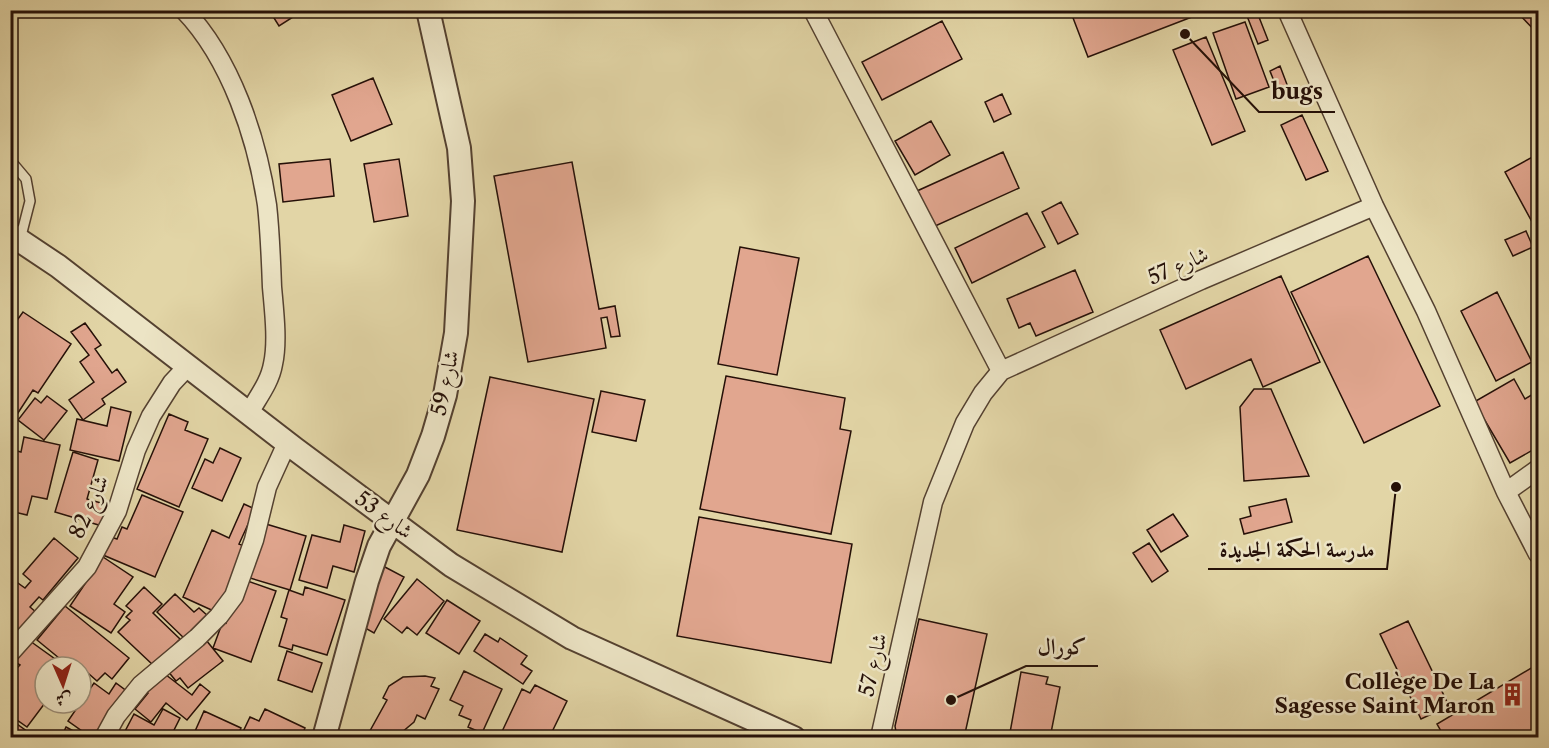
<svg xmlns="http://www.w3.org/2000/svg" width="1549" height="748" viewBox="0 0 1549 748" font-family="'Libre Caslon Text',Amiri,serif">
  <rect width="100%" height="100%" fill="#e2d5a6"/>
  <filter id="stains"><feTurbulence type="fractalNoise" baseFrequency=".00333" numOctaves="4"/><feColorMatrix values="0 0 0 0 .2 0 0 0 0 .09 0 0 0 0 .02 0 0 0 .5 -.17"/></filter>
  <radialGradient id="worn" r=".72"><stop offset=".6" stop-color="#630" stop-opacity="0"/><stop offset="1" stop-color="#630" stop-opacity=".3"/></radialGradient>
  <!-- building -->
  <path fill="#e1a68f" stroke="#251008" stroke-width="1.5" d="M269,10H304L279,26Z
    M1070,10H1210L1088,57Z
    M1515,10H1538V34Z
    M1257,12L1268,40L1258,44L1247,16Z
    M942,21L962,59L882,100L862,62Z
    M1245,22L1269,87L1236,99L1213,33Z
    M1206,37L1245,131L1212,145L1173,50Z
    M1280,66L1291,95L1281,99L1270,71Z
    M373,78L392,124L351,141L332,95Z
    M1002,94L1011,114L994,122L985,102Z
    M1302,115L1328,171L1306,180L1281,125Z
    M931,121L950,155L915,175L895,141Z
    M1003,152L1019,188L933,227L917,191Z
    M1538,154V233L1505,172Z
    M330,159L334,196L283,202L279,164Z
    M399,159L408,216L374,222L364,164Z
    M572,162L599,309L615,306L620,336L611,337L607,317L601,318L606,348L528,362L494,176Z
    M1061,202L1078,234L1058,244L1042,212Z
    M1027,213L1045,247L972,283L955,248Z
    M1526,231L1533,247L1513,256L1505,240Z
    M740,247L799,258L777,375L718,364Z
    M1368,256L1440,406L1364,443L1291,292Z
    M1075,270L1093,312L1036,336L1030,323L1019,328L1007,299Z
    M1281,276L1320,362L1263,387L1251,359L1186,389L1160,330Z
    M1497,292L1532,362L1496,381L1461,311Z
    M23,312L71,344L38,393L33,390L12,422L10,330Z
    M85,323L101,345L95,349L112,373L117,369L126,382L102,399L105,404L83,420L69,400L94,382L80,362L89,355L71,332Z
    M726,376L845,398L840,429L851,431L831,534L700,509Z
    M490,377L594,399L562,552L457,530Z
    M1514,379L1525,399L1538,391V447L1510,463L1474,402Z
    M1254,389H1271L1309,476L1244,481L1240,407Z
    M601,391L645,400L636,441L592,432Z
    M47,396L67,411L44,440L18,420L35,398L41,403Z
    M111,407L131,412L119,461L70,450L77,419L107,426Z
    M169,414L188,422L185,430L208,439L179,507L137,489Z
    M24,437L60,445L47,499L32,496L27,515L10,511V449L21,452Z
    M220,448L241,458L222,501L192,488L205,459L213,463Z
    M73,452L98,460L87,499L108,505L102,526L55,512Z
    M142,495L183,512L155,577L103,555L111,537L117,539L122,527L127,529Z
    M1286,499L1292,522L1244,534L1240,519L1251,516L1249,507Z
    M244,504L255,509L239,544L247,547L218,613L183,597L212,530L229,538Z
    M1173,514L1188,536L1161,552L1147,530Z
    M699,517L852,544L831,663L677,636Z
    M266,524L306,536L290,590L250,578Z
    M344,525L365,531L354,572L333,566L327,588L299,580L312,535L340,542Z
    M54,538L78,558L43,600L39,597L30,607L37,613L20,632L10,624V587L15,581L25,588L31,581L23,574Z
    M1149,543L1168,571L1152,582L1133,553Z
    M103,557L133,577L114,604L125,612L111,633L70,606Z
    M383,566L404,577L374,633L358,624Z
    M242,579L276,591L251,662L213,648L223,621L226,623Z
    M417,579L444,601L417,635L407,627L402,633L384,619Z
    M144,587L162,604L153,613L180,639L154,666L118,632L130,620L126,617L132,611L126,606Z
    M305,587L345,600L327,655L293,645L292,650L279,646L287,619L281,617L289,590L303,595Z
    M175,594L194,612L199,608L208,616L188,642L157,612Z
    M447,600L480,621L459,654L426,633Z
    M65,606L129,658L112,679L105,673L97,681L81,667H70L37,640Z
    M919,619L987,634L964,738H897L895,726Z
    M1408,621L1449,706L1421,719L1380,634Z
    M485,634L498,642L500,638L527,656L521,664L532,671L523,684L474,651Z
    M206,640L223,661L188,688L180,678L176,681L167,670Z
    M30,641L62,664L60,667H45V688L40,694L45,698V703L27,727L10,715V708L13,704L10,702V672L14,668L16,669L20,665L15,662Z
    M287,651L322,663L312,692L278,680Z
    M1538,664V738H1445L1437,724Z
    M161,671L192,695L200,684L210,692L187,720L166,703L151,722L135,709L148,693L145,690Z
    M464,671L502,689L482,733L468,727L471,720L459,715L463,706L450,700Z
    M1021,672L1048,677L1046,684L1060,687L1050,738H1009Z
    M425,676L435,678L431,686L439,689L425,719L417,715L414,722L395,738H366L387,700L383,698L389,686L403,677Z
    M94,683L109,694L116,683L128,692L96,738H92L68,721Z
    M535,685L567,701L549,738H499L522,689L530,693Z
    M163,709L180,718L170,738H113L117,732L123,735L134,714L154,725Z
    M265,709L305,728L301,738H240L250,717L259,721Z
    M204,711L241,728L237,738H192Z
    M10,719L28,732L24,738H10Z
    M66,727L86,738H61Z"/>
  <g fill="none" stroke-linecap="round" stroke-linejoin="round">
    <defs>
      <path id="service" d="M10,160L26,179L30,201L20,240"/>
      <path id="minor" d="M184,10C231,59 257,138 267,205C270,232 271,259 272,287C274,310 278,342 273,364C270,382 258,397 249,413
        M813,10L1001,371
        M1287,10L1374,206L1426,311L1506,492L1538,554
        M1506,492L1538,469
        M10,653L87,567L117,511L136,450L151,416L172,383L187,367
        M104,738L116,716L141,685L197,638L219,616L234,596L254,540L267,487L287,443
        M880,738L933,502L965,423L983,393L1001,371L1201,280L1374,206"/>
      <path id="tertiary" d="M10,234L58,266L295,449L451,565L572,638L794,738
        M324,738L367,581L379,546L418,475L433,436L445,395L456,333L463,201L459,148L428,10"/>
    </defs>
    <!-- service casing -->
    <use href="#service" stroke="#544130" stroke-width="12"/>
    <!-- minor casing -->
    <use href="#minor" stroke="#544130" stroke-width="21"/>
    <!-- tertiary casing -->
    <use href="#tertiary" stroke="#544130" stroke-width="26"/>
    <!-- service -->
    <use href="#service" stroke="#ece4c5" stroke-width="9"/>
    <!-- minor -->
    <use href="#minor" stroke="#ece4c5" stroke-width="18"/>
    <!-- tertiary -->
    <use href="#tertiary" stroke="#ece4c5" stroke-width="22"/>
  </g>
  <!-- icons -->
  <defs>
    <symbol id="building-bare" viewBox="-9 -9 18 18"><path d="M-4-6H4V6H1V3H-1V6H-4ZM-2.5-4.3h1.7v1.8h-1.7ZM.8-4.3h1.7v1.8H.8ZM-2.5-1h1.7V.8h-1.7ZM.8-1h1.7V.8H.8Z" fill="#8f2418" stroke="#ece4c5" stroke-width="2.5" paint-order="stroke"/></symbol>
  </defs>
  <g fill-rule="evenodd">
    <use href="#building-bare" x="1496" y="678" width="33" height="33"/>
  </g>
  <g text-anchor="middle" stroke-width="5" stroke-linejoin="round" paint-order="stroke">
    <!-- street labels -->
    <g font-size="21" fill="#251008" stroke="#ece4c5">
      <text transform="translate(1178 266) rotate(-24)" y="7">شارع 57</text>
      <text transform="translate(445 383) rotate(-78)" y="7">شارع 59</text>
      <text transform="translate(89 507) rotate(-66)" y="7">شارع 82</text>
      <text transform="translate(384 515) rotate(36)" y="7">شارع 53</text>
      <text transform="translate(873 665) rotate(-77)" y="7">شارع 57</text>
    </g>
    <!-- poi labels -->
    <g font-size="21" font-weight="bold" fill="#251008" stroke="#ece4c5" text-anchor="end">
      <text x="1495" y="689">Collège De La<tspan x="1495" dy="24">Sagesse Saint Maron</tspan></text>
    </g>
  </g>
  <!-- callouts -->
  <path fill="none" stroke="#251008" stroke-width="2" d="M1185 34L1259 112H1335M1396 487L1387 569H1208M951 700L1026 666H1098"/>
  <g fill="#251008" stroke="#ece4c5" stroke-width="2">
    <circle cx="1185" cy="34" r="6"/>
    <circle cx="1396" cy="487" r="6"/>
    <circle cx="951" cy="700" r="6"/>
  </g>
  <g font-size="22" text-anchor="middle" font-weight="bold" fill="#251008" stroke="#ece4c5" stroke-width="5" stroke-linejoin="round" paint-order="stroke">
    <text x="1297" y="99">bugs</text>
    <text x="1297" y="557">مدرسة الحكمة الجديدة</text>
    <text x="1062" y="654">كورال</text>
  </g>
  <!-- margin -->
  <rect width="1549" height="748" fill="none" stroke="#e2d5a6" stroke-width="36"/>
  <rect x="12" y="12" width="1525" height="724" fill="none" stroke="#251008" stroke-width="3"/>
  <rect x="18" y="18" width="1513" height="712" fill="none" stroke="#251008" stroke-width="1.5"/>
  <!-- north arrow -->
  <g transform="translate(63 685) rotate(177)"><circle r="28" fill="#ece4c5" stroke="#9c8f79" stroke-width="1.5"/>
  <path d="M0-4.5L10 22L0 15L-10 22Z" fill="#8f2418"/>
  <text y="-9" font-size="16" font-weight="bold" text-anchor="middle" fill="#251008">ش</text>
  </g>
  <rect width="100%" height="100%" filter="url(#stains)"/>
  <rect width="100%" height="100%" fill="url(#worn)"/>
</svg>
